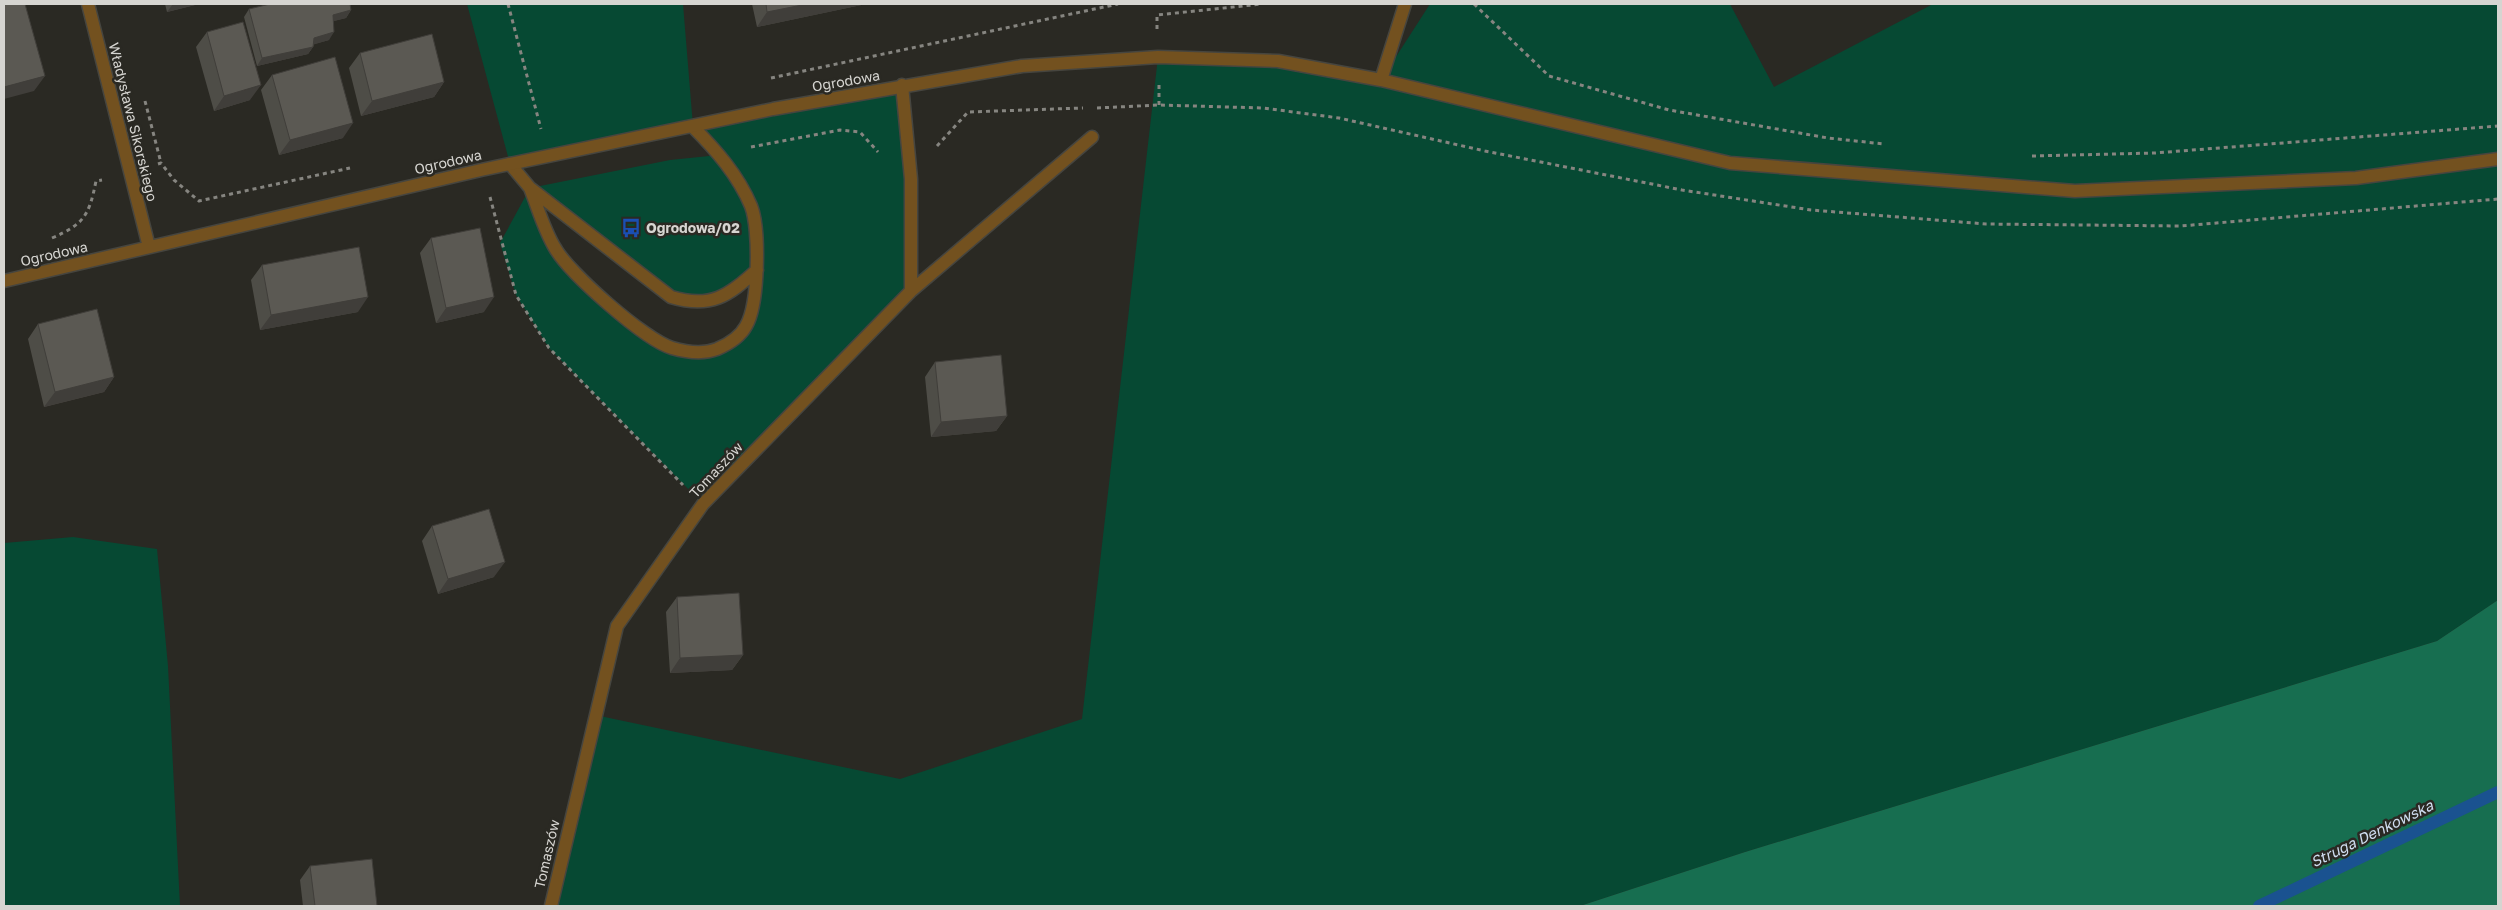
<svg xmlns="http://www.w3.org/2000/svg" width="2502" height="910" viewBox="0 0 2502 910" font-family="'Golos Text',sans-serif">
  <rect width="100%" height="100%" fill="#2a2923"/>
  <!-- green -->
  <path fill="#064933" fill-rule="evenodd" d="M467,4H683L693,126L902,85L911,291L703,504L549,348L516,295L500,243L530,188L670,160L719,155L693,127L510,164ZM531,189L686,301L736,289L756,271L746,325L715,350L671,348L595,293L555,249Z
    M1430,4H1730L1774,87L1933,4H2498V600L2437,641L1745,852L1580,906H551L595,715L900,779L1082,719L1158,57L1220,59L1381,80Z
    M73,537L157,549L168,666L180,906H4V543Z"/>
  <!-- forest -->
  <path fill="#176e50" d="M2498,600V906H1580L1745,852L2437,641Z"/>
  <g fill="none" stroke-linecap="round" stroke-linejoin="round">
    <!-- stream -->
    <path stroke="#1a5290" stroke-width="12" d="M2259,906L2498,792"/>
    <defs>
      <path id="lane" d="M510,164L530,188L671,297C711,309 728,296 757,270
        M530,188C538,208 544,230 555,248C569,273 645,340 672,348C686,352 704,354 717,349C729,344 740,337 746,326C759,304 760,229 751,206C738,175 716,150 693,127"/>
      <path id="street" d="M88,4L149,247
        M1381,80L1405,4
        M4,281L481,170L773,109L1022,66L1158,57L1278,61L1381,80L1730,163L2075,191L2356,178L2498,159
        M911,291L1092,137
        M551,906L617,626L703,504L911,291V179L902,85"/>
    </defs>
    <!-- lane casing -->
    <use href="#lane" stroke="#46453f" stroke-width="15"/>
    <!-- street casing -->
    <use href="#street" stroke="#46453f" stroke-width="15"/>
    <!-- path -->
    <path stroke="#868580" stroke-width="3" stroke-dasharray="4 4" stroke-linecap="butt" d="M508,4L541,129
      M1474,4L1549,76L1669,110L1828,138L1884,144
      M1157,29V15L1262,4
      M771,78L1118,4
      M1159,85V105
      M145,101L161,163
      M1097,108L1159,105L1263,108L1339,118L1485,151L1682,190L1811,210L1986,224L2181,226L2498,199
      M937,146L968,112L1083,108
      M751,147L840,130L860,132L878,152
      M2032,156L2155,153L2498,126
      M158,164L161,163L174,180L199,201L350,168
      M490,197L516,295L549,348L683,485
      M52,238C84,224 89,216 96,181L102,180"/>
    <!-- lane -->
    <use href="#lane" stroke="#73511f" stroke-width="12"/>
    <!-- street -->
    <use href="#street" stroke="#73511f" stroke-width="12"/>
  </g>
  <!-- wall -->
  <path fill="#4e4d47" d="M165,4H199L167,12Z
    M752,4H866L757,27Z
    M249,9L351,10L346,18L333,21L329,40L314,44L313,47L308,54L257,66L244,17Z
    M207,32L250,100L214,111L196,47Z
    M360,53L444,82L434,97L361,116L349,68Z
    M272,75L343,138L279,155L261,90Z
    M431,238L484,312L436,323L420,253Z
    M262,265L358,312L260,330L251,280Z
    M38,324L114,377L104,392L44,407L28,339Z
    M935,362L1007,416L996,431L931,437L925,377Z
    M432,526L494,577L438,594L422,541Z
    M677,597L743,655L732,670L670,673L666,612Z
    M310,866L377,906H303L300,880Z"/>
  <!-- shaded-wall -->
  <path fill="#403e3a" d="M173,4H199L167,12Z
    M807,4H866L757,27L767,12Z
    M351,10L346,18L327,23L333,15Z
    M334,32L329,40L309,46L314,38Z
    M313,47L308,54L257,66L262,58Z
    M45,76L34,91L4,99V87Z
    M444,82L434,97L361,116L372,101Z
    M261,85L250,100L214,111L224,96Z
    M353,123L343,138L279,155L290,140Z
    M368,297L358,312L260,330L271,315Z
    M494,297L484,312L436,323L446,308Z
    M114,377L104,392L44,407L55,392Z
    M1007,416L996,431L931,437L941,422Z
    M505,562L494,577L438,594L448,579Z
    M743,655L732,670L670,673L680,658Z"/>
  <!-- building -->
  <path fill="#5b5953" stroke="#403e3a" d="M4,4H25L45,76L4,87Z
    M270,4H350L351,10L333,15L334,32L314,38L313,47L262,58L249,9Z
    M766,4H807L767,12Z
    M243,22L261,85L224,96L207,32Z
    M432,34L444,82L372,101L360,53Z
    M335,57L353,123L290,140L272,75Z
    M480,228L494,297L446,308L431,238Z
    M359,247L368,297L271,315L262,265Z
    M97,309L114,377L55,392L38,324Z
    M1001,355L1007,416L941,422L935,362Z
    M489,509L505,562L448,579L432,526Z
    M739,593L743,655L680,658L677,597Z
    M372,859L377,906H315L310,866Z"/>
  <!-- icons -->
  <defs>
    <symbol id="bus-bare" viewBox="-9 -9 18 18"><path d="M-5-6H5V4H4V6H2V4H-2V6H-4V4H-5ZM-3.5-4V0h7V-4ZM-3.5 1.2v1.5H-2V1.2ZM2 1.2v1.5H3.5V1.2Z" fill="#1a4fb4" stroke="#2a2923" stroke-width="2.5" paint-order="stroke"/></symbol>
  </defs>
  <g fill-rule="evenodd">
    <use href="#bus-bare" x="617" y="214" width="28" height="28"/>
  </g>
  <g text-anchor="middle" stroke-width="5" stroke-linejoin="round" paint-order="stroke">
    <!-- street labels -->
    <g font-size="14" fill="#d6d5d1" stroke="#2a2923">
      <text transform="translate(846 81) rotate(-10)" y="5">Ogrodowa</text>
      <text transform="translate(133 122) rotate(76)" y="5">Władysława Sikorskiego</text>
      <text transform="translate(448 162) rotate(-13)" y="5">Ogrodowa</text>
      <text transform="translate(54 254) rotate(-13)" y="5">Ogrodowa</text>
      <text transform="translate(716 470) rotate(-47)" y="5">Tomaszów</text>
      <text transform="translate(547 854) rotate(-77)" y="5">Tomaszów</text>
    </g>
    <!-- poi labels -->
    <g font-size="14" font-weight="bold" fill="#d6d5d1" stroke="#2a2923" text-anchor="start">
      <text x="646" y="233">Ogrodowa/02</text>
    </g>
    <!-- water labels -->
    <g font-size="15" font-style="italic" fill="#cfddef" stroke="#2a2923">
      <text transform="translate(2372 834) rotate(-26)" y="5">Struga Denkowska</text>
    </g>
  </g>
  <!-- border -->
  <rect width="2502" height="910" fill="none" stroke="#d6d5d1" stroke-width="10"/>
</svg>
